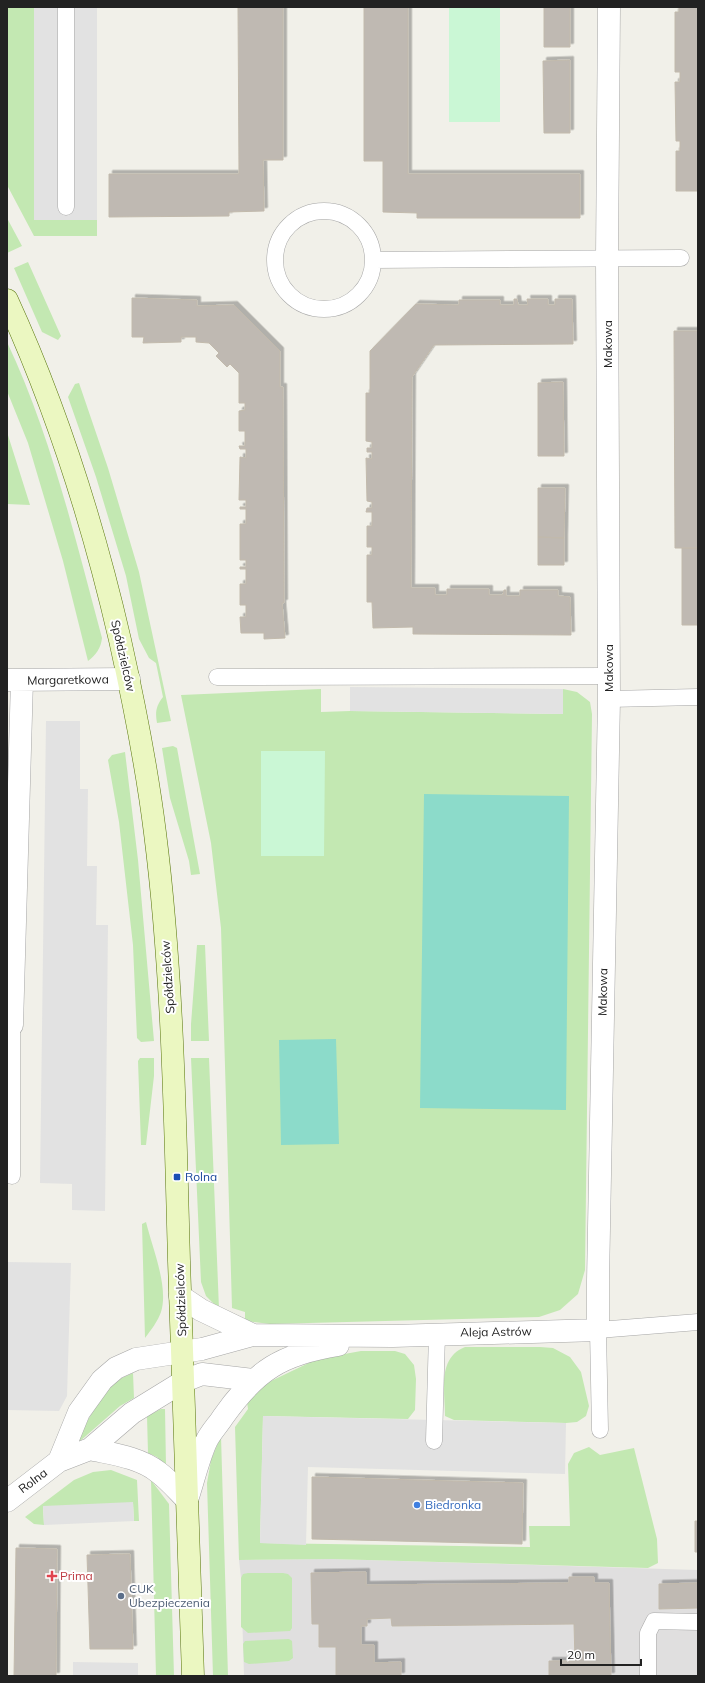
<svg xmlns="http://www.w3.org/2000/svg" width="705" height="1683" viewBox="0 0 705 1683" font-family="Mulish,sans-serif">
  <defs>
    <filter id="shadow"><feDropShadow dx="3.5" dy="-3.5" stdDeviation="0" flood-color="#0004"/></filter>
  </defs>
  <rect width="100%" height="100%" fill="#f1f0e9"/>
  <!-- residential -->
  <path fill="#e0dfdf" d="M332,1559L698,1570V1676H244L241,1578L239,1560Z"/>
  <!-- grass -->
  <path fill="#c3e8b2" d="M7,7H34V219L97,220V236H34L7,185Z
    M7,218L22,246L7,253Z
    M28,262L61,336L58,340L42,332L14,268Z
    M7,342C51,435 75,538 102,638C101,648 96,655 88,661L63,561L28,443L7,391Z
    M79,383L108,468L139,572L171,721L157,723C155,712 156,706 163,697L156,663L149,658L139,639L126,576L96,477L68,397L75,384Z
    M7,432L30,505L7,504Z
    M321,689V712L350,711L562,714L563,689L577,692L590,702L592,714L585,1270L578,1294L560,1310L539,1317L270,1324L245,1321V1312L232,1308L221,928L211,843L181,695Z
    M173,746L177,748L200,874L191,875L189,861L170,798L162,748Z
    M125,752L138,860L154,1041L141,1042L137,1038L133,945L119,822L108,760L112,755Z
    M197,945H205L209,1041H191V1024Z
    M140,1058H154V1076L146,1145H141L138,1061Z
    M191,1058H209L219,1309L206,1296L201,1282Z
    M146,1222C152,1247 169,1287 161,1312C158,1321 151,1330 145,1338L142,1224Z
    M465,1347H540L553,1348L570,1357L581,1372L589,1406L586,1416L577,1422L566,1423L454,1420L445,1416C445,1391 437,1358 465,1347Z
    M361,1351H395L405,1354L414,1365L416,1379L415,1410L408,1419L263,1416L260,1543L530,1547L529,1526H570L568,1464L574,1453L589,1447L600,1455L634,1448L657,1539L658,1563L648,1568L332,1559L239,1560L235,1427L248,1409L247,1402L269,1382L317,1359Z
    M133,1373L134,1398L120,1406L79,1442V1435L105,1391L115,1381Z
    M161,1409H165L166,1466L157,1457L148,1453L147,1416Z
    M221,1436L228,1676H213L207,1483L211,1460Z
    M111,1470L137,1480L139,1521H134L133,1503L43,1507L44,1525L34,1524L25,1517L74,1480L93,1472Z
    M151,1480L169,1504L174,1676H156Z
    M248,1573H283L288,1574L292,1578V1628L290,1631L248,1633L241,1627V1578L243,1574Z
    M289,1639L292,1641L293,1658L289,1661L249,1664L244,1662L243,1644L245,1641Z"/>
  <!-- park -->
  <path fill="#caf7d5" d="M449,7H500V122H449Z
    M261,751H325L324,856H261Z"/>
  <!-- pitch -->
  <path fill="#8cdbca" d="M424,794L569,796L566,1110L420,1108Z
    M336,1039L339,1144L281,1145L279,1040Z"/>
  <!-- parking -->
  <path fill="#e2e2e2" d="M34,7H97V220H34Z
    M350,687L563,689V714L350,711Z
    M46,721H80V789H88L87,866H97L96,925H108L105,1211L72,1210V1184L40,1183Z
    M7,1262L71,1263L67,1396L59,1411L7,1410Z
    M263,1416L566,1423L565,1474L308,1467L306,1545L260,1543Z
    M133,1502L134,1521L44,1525L43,1506Z
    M73,1662L138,1663V1676H73Z"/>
  <!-- building -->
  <path fill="#bfb9b2" stroke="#c2baac" filter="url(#shadow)" d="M238,7H283V160H263L264,211L229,212V216L109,217V174H239Z
    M364,7H408V174H580V218H417V213L383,212V161H364Z
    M544,7H570V47H544Z
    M679,7H698V191H676V151H680V141H676L675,82H680V72H675V12H679Z
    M570,60V133H544L543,61Z
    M132,298L197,300V306L234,305L280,351V387H283L284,603H282L285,638L264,639V633H241L240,617H246V605H240V584H246V569H240V567H246V560H240V524H246V509H240V507H246V500H239L240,457L246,458V449H240L239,446H245V431H239V411L245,410V403H239V373L230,364L227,367L216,356L219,353L209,343L196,342V337H181V342L143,343L144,337H132Z
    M514,299H517L518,305H528L527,299H548V305H555V299H572L573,344L434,345L412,377L411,588H435V595H447V589H489V595H503L504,590H506V596H520V590H558V596L570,597L571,635L413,634V627L373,628L372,602H367V555H372V547H367V526H372V512H366L367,508H372V502L367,501L366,458L372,459V452H367V448H372V442L366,441V393H370V351L416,304L459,305V300H500V305H514Z
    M674,331H698V548H675Z
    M563,382L564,456H538V383Z
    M538,488H565L564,538L538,537Z
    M538,537L564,538V565H538Z
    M682,548H698V625H682Z
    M312,1477L523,1483L522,1544L312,1539Z
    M695,1521H698V1552H695Z
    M16,1548L57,1549L56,1676H14Z
    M130,1554L133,1649H90L87,1555Z
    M366,1572V1585L569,1583V1577H594V1583H609L611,1676H549V1661H575L574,1624L392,1626L391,1618L367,1619V1626H361V1645H374V1663L401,1662V1676H336V1647H319V1624H312L311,1573Z
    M698,1583V1608L659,1609V1584Z"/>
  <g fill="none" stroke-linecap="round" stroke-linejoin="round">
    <defs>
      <path id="lane" d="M66,207V7
        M275 260a49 49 0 1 1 98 0a49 49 0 1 1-98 0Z
        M373,260L681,258
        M217,677L608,676
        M609,699L698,697
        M12,1025V1176
        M600,1430L598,1330L698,1322
        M434,1441L437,1334
        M648,1676V1633L654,1621L698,1622"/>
      <path id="street" d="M8,680L129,679
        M7,1025H12L22,680
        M180,1296L201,1310L253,1335
        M90,1449C112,1454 139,1457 158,1472C169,1480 178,1491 187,1500C193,1482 198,1460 206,1442C210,1433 218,1425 223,1417C256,1370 282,1354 338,1345
        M59,1461L79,1412L102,1380L116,1368L136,1359L202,1349L253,1335L393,1336L598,1330V1281L609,699L607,259L609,7
        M7,1501L59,1461L90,1449L132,1413L184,1381L202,1374L253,1380"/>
      <path id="secondary" d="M7,300C57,409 93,523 120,640C134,703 147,768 155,833C173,975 175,1118 179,1261C183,1400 188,1538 193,1676"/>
    </defs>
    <!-- lane casing -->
    <use href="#lane" stroke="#a6a6a6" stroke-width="17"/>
    <!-- street casing -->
    <use href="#street" stroke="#a6a6a6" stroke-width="23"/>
    <!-- secondary casing -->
    <use href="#secondary" stroke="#58760b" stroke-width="23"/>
    <!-- lane -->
    <use href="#lane" stroke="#fff" stroke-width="16"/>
    <!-- street -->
    <use href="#street" stroke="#fff" stroke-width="22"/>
    <!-- secondary -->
    <use href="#secondary" stroke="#ebf7c1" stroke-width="22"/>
  </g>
  <!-- markers -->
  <rect fill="#1a4fb4" stroke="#fff" stroke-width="1.5" x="173" y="1173" width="8" height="8" rx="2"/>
  <circle fill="#3f7fe0" stroke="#fff" stroke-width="1.5" cx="417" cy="1505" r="4"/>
  <path fill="#e0444e" stroke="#fff" stroke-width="1.5" d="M50 1570h4v4h4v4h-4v4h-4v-4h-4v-4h4z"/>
  <circle fill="#5c6f8a" stroke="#fff" stroke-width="1.5" cx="121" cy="1596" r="4"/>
  <g text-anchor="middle" stroke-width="4" stroke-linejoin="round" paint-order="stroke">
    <!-- street labels -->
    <g font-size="12" fill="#222" stroke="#fff">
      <text transform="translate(608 344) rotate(-90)" y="4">Makowa</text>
      <text transform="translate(123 656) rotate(77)" y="4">Spółdzielców</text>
      <text transform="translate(609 668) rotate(-90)" y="4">Makowa</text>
      <text transform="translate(68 680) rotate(-1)" y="4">Margaretkowa</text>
      <text transform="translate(168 977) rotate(-94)" y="4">Spółdzielców</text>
      <text transform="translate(603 992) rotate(-89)" y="4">Makowa</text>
      <text transform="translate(181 1300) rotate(-92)" y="4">Spółdzielców</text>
      <text transform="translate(496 1332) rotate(-1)" y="4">Aleja Astrów</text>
      <text transform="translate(33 1481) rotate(-37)" y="4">Rolna</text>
    </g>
    <!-- transit labels -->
    <g font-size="12" fill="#164399" stroke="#fff" text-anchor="start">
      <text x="185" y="1181">Rolna</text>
    </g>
    <!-- shop labels -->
    <g font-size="12" fill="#366cbe" stroke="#fff" text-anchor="start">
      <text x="425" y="1509">Biedronka</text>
    </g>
    <!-- health labels -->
    <g font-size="12" fill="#be3a42" stroke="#fff" text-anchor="start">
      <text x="60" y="1580">Prima</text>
    </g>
    <!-- service labels -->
    <g font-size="12" fill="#4e5e75" stroke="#fff" text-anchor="start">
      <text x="129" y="1593">CUK<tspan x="129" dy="14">Ubezpieczenia</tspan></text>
    </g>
  </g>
  <!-- border -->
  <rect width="705" height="1683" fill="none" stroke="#222222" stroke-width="16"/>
  <!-- scale -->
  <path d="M561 1659v6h80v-6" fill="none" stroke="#222222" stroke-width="2"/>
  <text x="567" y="1659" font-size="12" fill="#222222" stroke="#ffffff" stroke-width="3" paint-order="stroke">20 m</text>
</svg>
